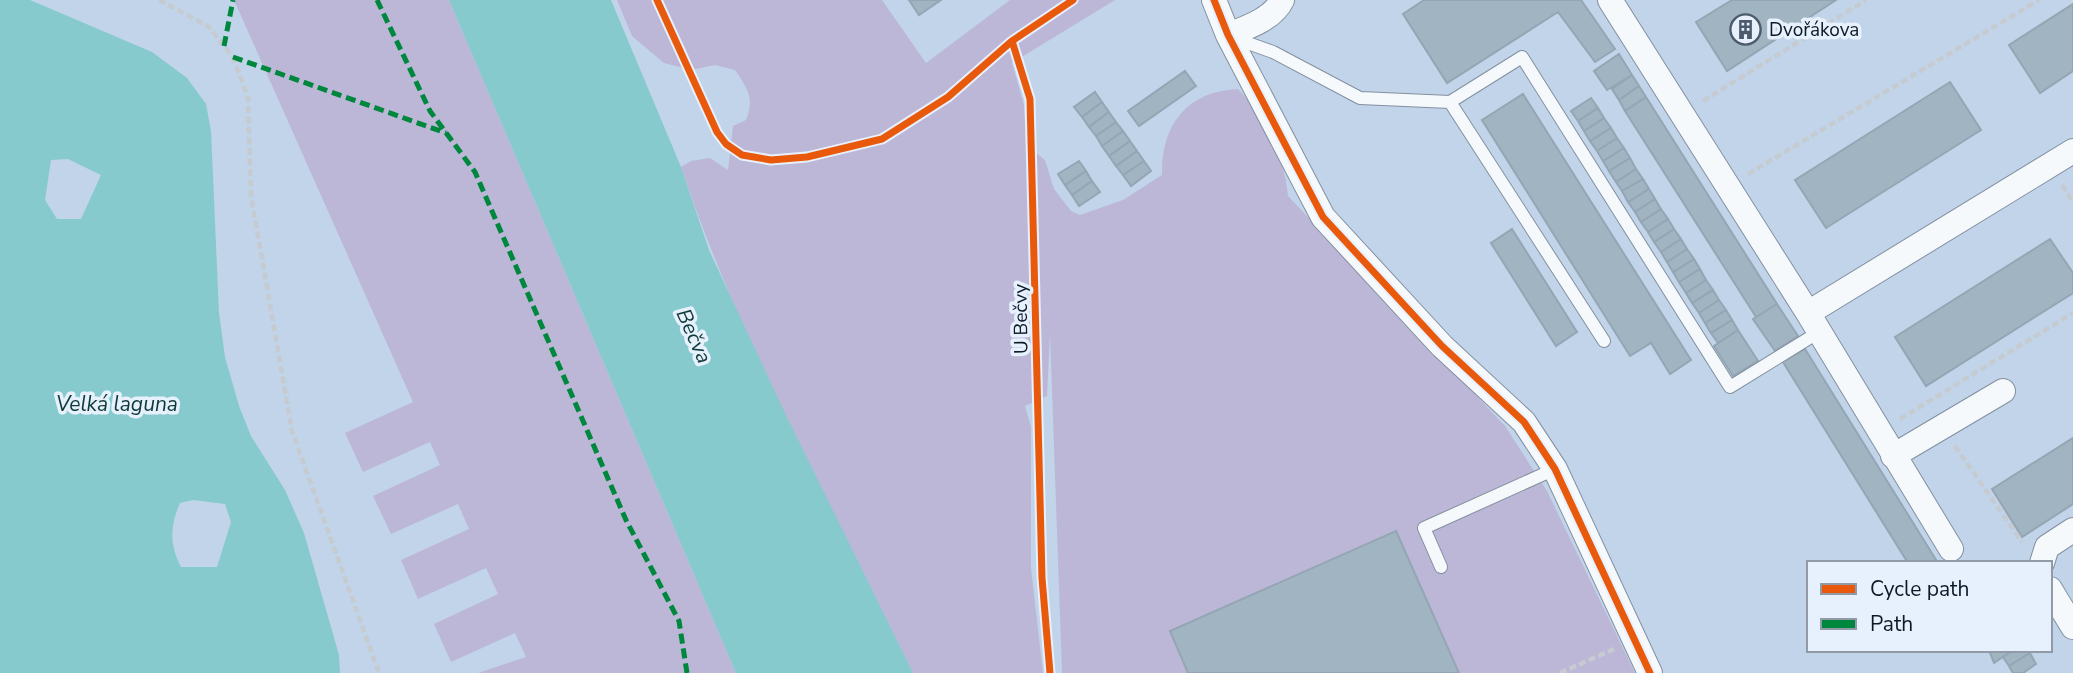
<svg xmlns="http://www.w3.org/2000/svg" width="2073" height="673" viewBox="0 0 2073 673" font-family="'Nunito Sans',sans-serif">
  <rect width="100%" height="100%" fill="#c1d4e9"/>
  <!-- green -->
  <path fill="#bcb7d7" d="M234,0H449L736,673H478L526,657L515,633L451,662L434,624L498,594L486,568L418,599L401,560L469,529L458,504L391,534L373,496L440,465L430,442L363,472L345,433L413,402Z
    M617,0H882L926,63L1010,0H1115L1012,63L1024,105L1026,145L1045,160L1054,189L1071,211L1080,215L1123,200L1162,175C1161,125 1187,91 1238,89C1267,119 1284,156 1288,196L1505,426L1547,491L1635,673H1062L1050,333L1047,396L1025,406L1031,427V568L1043,673H913C831,507 740,342 681,167L691,161L710,158L728,170L733,126L746,120C755,98 747,88 735,70L715,65L691,70L664,63L632,36Z"/>
  <!-- water -->
  <path fill="#86cacd" fill-rule="evenodd" d="M0,0H30L152,52L187,78L206,104L211,131L219,313L225,357L239,406L251,436L285,490L304,533L339,655L340,673H0ZM68,159L101,175L81,219H57L45,200L51,160ZM193,500L225,504L231,522L217,567H181C169,544 170,526 180,503Z
    M449,0H611L681,167L709,250L785,413L913,673H736Z"/>
  <!-- building -->
  <path fill="#a1b4c2" stroke="#94a6b4" stroke-width="2" d="M909,0H941L919,15Z
    M1424,0H1581L1615,49L1595,62L1558,12L1447,83L1403,14Z
    M1732,0H1836L1727,71L1696,22Z
    M2073,4V71L2040,93L2009,45Z
    M1619,54L1632,75L1607,90L1594,71Z
    M1185,71L1196,86L1139,126L1128,111Z
    M1632,75L1639,86L1619,100L1612,89Z
    M1950,82L1981,130L1826,228L1795,180Z
    M1639,86L1646,97L1625,111L1619,100Z
    M1095,92L1102,102L1082,117L1074,107Z
    M1523,94L1691,360L1670,374L1651,343L1630,356L1482,120Z
    M1646,97L1777,304L1756,317L1625,111Z
    M1591,98L1598,108L1578,121L1571,111Z
    M1102,102L1109,112L1089,127L1082,117Z
    M1598,108L1604,118L1584,131L1578,121Z
    M1109,112L1116,122L1096,136L1089,127Z
    M1604,118L1611,128L1590,141L1584,131Z
    M1116,122L1123,131L1102,146L1096,136Z
    M1611,128L1617,138L1597,151L1590,141Z
    M1123,131L1130,141L1109,156L1102,146Z
    M1617,138L1624,148L1603,161L1597,151Z
    M1130,141L1137,151L1116,166L1109,156Z
    M1624,148L1630,158L1609,171L1603,161Z
    M1137,151L1144,161L1123,175L1116,166Z
    M1630,158L1636,169L1616,182L1609,171Z
    M1079,161L1086,171L1065,185L1058,174Z
    M1144,161L1151,171L1131,186L1123,175Z
    M1636,169L1643,179L1622,191L1616,182Z
    M1086,171L1092,181L1072,195L1065,185Z
    M1643,179L1649,189L1628,202L1622,191Z
    M1092,181L1100,192L1079,206L1072,195Z
    M1649,189L1655,199L1635,212L1628,202Z
    M1655,199L1661,209L1641,222L1635,212Z
    M1661,209L1668,219L1648,232L1641,222Z
    M1668,219L1674,229L1654,242L1648,232Z
    M1512,229L1577,332L1556,346L1491,243Z
    M1674,229L1681,239L1661,252L1654,242Z
    M1681,239L1687,249L1667,262L1661,252Z
    M2050,239L2073,273V293L1926,386L1895,337Z
    M1687,249L1694,259L1673,272L1667,262Z
    M1694,259L1700,269L1679,282L1673,272Z
    M1700,269L1706,280L1686,293L1679,282Z
    M1706,280L1713,290L1692,303L1686,293Z
    M1713,290L1719,300L1699,313L1692,303Z
    M1719,300L1726,310L1705,323L1699,313Z
    M1777,304L1798,336L1775,351L1753,319Z
    M1726,310L1732,320L1711,333L1705,323Z
    M1732,320L1738,330L1718,343L1711,333Z
    M1738,330L1758,361L1733,376L1714,346Z
    M1805,349L1938,563H1908L1783,362Z
    M2073,438V504L2022,537L1992,489Z
    M1396,531L1459,673H1188L1170,631Z
    M1989,650H2013L1994,663Z
    M2013,650H2028L2030,653L2009,666L2003,657Z
    M2030,653L2036,664L2023,673H2013L2009,666Z"/>
  <g fill="none" stroke-linecap="round" stroke-linejoin="round">
    <defs>
      <path id="lane" d="M1231,37L1273,52L1360,98L1450,102L1604,341
        M1450,102L1522,57L1730,387L1819,332
        M1441,567L1424,528L1555,469"/>
      <path id="street" d="M1214,0L1228,35L1323,217L1442,346L1524,422L1555,469L1650,673
        M1610,0L1808,313L1951,549
        M1228,35C1246,28 1273,19 1282,0
        M1808,313L2073,151
        M1893,456L2003,391
        M2042,563L2047,547L2073,530
        M2050,589L2073,627"/>
    </defs>
    <!-- lane casing -->
    <use href="#lane" stroke="#8290a0" stroke-width="14"/>
    <!-- street casing -->
    <use href="#street" stroke="#8290a0" stroke-width="26"/>
    <!-- path -->
    <path stroke="#c5cbd0" stroke-width="4.5" stroke-dasharray="7 3.5" stroke-linecap="butt" d="M159,0L208,26L233,57L248,98L251,196L292,431L379,673
      M1703,101L1866,0
      M1748,174L2039,0
      M2062,185L2073,202
      M1900,419L2073,313
      M1955,446L2022,542
      M1560,673L1614,649"/>
    <!-- lane -->
    <use href="#lane" stroke="#f6f9fc" stroke-width="12"/>
    <!-- street -->
    <use href="#street" stroke="#f6f9fc" stroke-width="24"/>
    <!-- quiet -->
    <path stroke="#00873e" stroke-width="5" stroke-dasharray="10 5" stroke-linecap="butt" d="M377,0L430,111L475,172L626,520L679,621L687,673
      M224,46L233,0
      M233,57L446,133"/>
    <defs>
      <path id="cycleway" d="M657,0L717,132L726,144L742,155L771,160L807,157L882,139L948,97L1012,41L1073,0
        M1214,0L1228,35L1323,217L1442,346L1524,422L1555,469L1650,673
        M1012,41L1030,99L1042,578L1050,673"/>
    </defs>
    <!-- cycleway casing -->
    <use href="#cycleway" stroke="#e7f1fd" stroke-width="11"/>
    <!-- cycleway -->
    <use href="#cycleway" stroke="#e8590c" stroke-width="7"/>
  </g>
  <!-- icons -->
  <defs>
    <symbol id="building-ring" viewBox="-11 -11 22 22"><circle r="9.5" fill="#e7f1fd" stroke="#4c5a6b" stroke-width="1.5"/><path d="M-4-6H4V6H1V3H-1V6H-4ZM-2.5-4.3h1.7v1.8h-1.7ZM.8-4.3h1.7v1.8H.8ZM-2.5-1h1.7V.8h-1.7ZM.8-1h1.7V.8H.8Z" fill="#4c5a6b"/></symbol>
  </defs>
  <g fill-rule="evenodd">
    <use href="#building-ring" x="1728" y="12" width="35" height="35"/>
  </g>
  <g text-anchor="middle" stroke-width="7" stroke-linejoin="round" paint-order="stroke">
    <!-- poi labels -->
    <g font-size="19" fill="#0d1927" stroke="#e7f1fd" text-anchor="start">
      <text x="1769" y="36">Dvořákova</text>
    </g>
    <!-- street labels -->
    <g font-size="19" fill="#0d1927" stroke="#e7f1fd">
      <text transform="translate(1020 319) rotate(-91)" y="7">U Bečvy</text>
    </g>
    <!-- water labels -->
    <g font-size="21" font-style="italic" fill="#0d3937" stroke="#e7f1fd">
      <text transform="translate(694 336) rotate(66)" y="7">Bečva</text>
      <text x="117" y="411">Velká laguna</text>
    </g>
  </g>
  <!-- legend -->
  <rect x="1807" y="561" width="245" height="91" fill="#e7f1fd" stroke="#909ba7" stroke-width="2"/>
  <rect x="1821" y="584" width="35" height="10" fill="#e8590c" stroke="#909ba7" stroke-width="2"/>
  <text x="1870" y="596" font-size="21" fill="#0d1927">Cycle path</text>
  <rect x="1821" y="619" width="35" height="10" fill="#00873e" stroke="#909ba7" stroke-width="2"/>
  <text x="1870" y="631" font-size="21" fill="#0d1927">Path</text>
</svg>
